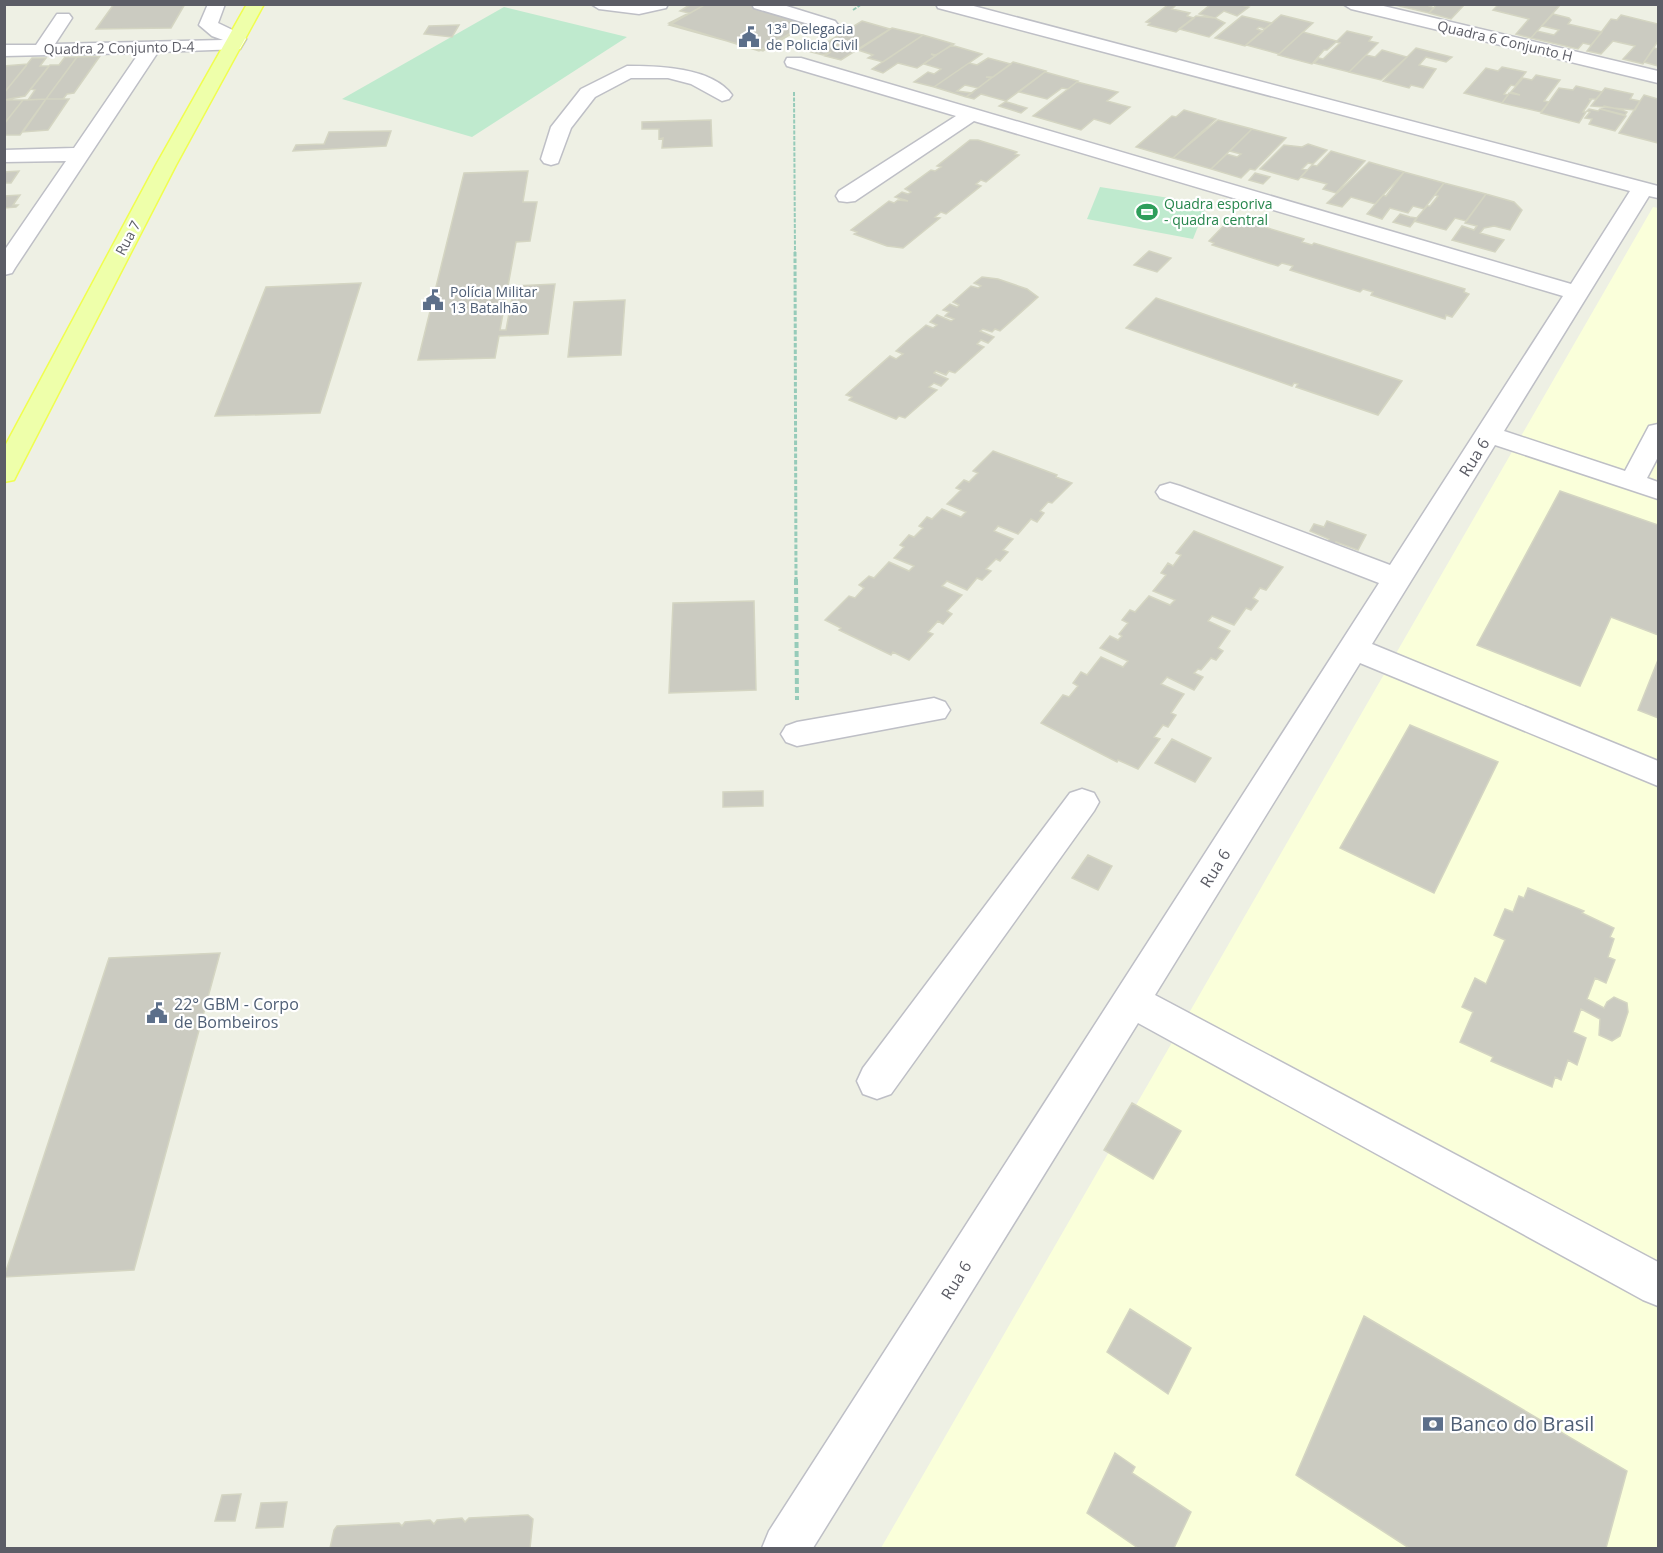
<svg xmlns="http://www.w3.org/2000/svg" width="1663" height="1553" viewBox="0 0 1663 1553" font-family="'Open Sans',sans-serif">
  <rect width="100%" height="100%" fill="#eef0e4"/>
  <!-- commercial -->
  <path fill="#faffda" d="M1653,207L1658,208V1548H881Z"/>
  <!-- green -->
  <path fill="#bfeace" d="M504,7L627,37L472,137L342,99Z
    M1100,187L1207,204L1193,239L1087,219Z"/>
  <!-- building -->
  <path fill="#cbcbc1" stroke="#d4d5c2" stroke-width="1.5" d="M114,4H185L171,28L96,29Z
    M691,4H756L812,21L759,51L669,23L689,13L680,11Z
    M706,4H749L811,22L763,51L669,25Z
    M1169,4H1177L1172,9L1190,13L1187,16L1194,18L1176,32L1148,25L1150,23L1146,22Z
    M1211,4H1238L1249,7L1237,16L1224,11L1215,18L1199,14Z
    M1391,4H1425L1434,8L1429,13Z
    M1437,4H1465L1451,19L1429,13Z
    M1499,4H1561L1531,38L1516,34L1529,19L1493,10Z
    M1553,14L1569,18L1571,20L1568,24L1602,32L1591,45L1583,43L1578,49L1531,38L1537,31L1554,35L1559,30L1542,26Z
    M1281,15L1313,23L1279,54L1246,45Z
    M1621,15L1658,24V41L1643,64L1623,59L1635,46L1613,41L1601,54L1587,51L1611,19L1617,20Z
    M1196,16L1215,18L1225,23L1209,37L1179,29Z
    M1242,16L1272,23L1265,29L1259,27L1257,29L1263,31L1245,46L1215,38Z
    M862,21L890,29L841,60L825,56L831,52L823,55L811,52Z
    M459,25L452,37L424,34L429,26Z
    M892,28L923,35L883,62L868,58L873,55L858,50Z
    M1347,31L1372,37L1369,41L1378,43L1349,72L1314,63L1319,58L1323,59L1340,43L1336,42Z
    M1303,32L1337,41L1327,50H1324L1312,64L1278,55Z
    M923,35L954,44L936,55L931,54L935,56L917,68L898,63L883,73L872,69Z
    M951,45L982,54L934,87L914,82L928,72L934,74L941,69L924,64Z
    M1416,48L1452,57L1446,62L1426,57L1419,65L1436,69L1423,88L1411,85L1409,88L1383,81Z
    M1654,48L1658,49V66L1644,62Z
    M1382,50L1407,57L1381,80L1349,72L1366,55L1375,57Z
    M100,56L74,93L67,94L63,99H46L77,57Z
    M65,57H77L46,99L28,100L35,90L31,89L50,65H59Z
    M32,58H46L40,66H49L25,96L4,100V93Z
    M988,58L1011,64L993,77H986L991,78L978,88L965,85L957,91L972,93L966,97L934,87L969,63L977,65Z
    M1013,62L1046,71L1006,101L981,94L974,99L966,97Z
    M27,64L26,66L4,93V66Z
    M1502,67L1526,72L1515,86L1511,85L1504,94L1508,95L1502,103L1464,93L1486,68L1498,71Z
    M1045,72L1078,81L1068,89L1062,88L1047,99L1019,92Z
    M1536,75L1560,80L1544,101L1549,102L1541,112L1502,103L1509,93L1520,95L1511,92L1523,78L1532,80Z
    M1077,82L1118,92L1107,101L1130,107L1110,124L1094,119L1081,130L1033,116Z
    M1576,86L1602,92L1596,99H1589L1591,100L1583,112H1586L1579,123L1541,113L1559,88L1573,90Z
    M1605,88L1633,94L1630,99L1640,101L1635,110L1591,106Z
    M1644,95L1658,99V143L1619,133Z
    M46,99H69L48,130L23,132Z
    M46,99L20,135H4V124L23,100Z
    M4,100H23L4,124Z
    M1005,102H1007L1027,108L1021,113L999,106Z
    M1604,106L1622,110L1627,112L1625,115L1601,109Z
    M1589,109L1598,111L1600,109L1626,116L1615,131L1589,124L1592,119L1585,118L1590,112L1587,111Z
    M1184,110L1216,119L1173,158L1136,147L1172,116L1176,117Z
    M711,120L712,146L662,148L663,138L659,139V129H642V122Z
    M1218,120L1252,129L1211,169L1173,158Z
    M1252,129L1286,138L1255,170L1250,169L1241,178L1211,169L1227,154L1237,157L1241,154L1230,151Z
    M391,131L386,146L293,151L296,145L324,144L329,132Z
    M970,140H978L1017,152L1015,154L1019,155L986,182L981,180L976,184L981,186L946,214L941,212L935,217L940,218L903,248L887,246L854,234L857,232L851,230L889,201L894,203L898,200L908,201L895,197L902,192L908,194L911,192L905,189L931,170L935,171L941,167L937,166Z
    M1308,144L1327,150L1313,164L1308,163L1302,169L1307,170L1298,180L1260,169L1284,145L1302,147Z
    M1331,151L1365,161L1336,193L1323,189L1327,184L1301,177L1312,165L1317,166Z
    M1369,162L1404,172L1375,204L1351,197L1342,207L1327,203Z
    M19,171L11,183H4V172Z
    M528,171L523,202H537L530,241L516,242L500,330H506L514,286L555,284L548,334L499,336L495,358L418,360L464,173Z
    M1404,172L1444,183L1424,209L1413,206L1408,213L1390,208L1382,219L1367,214L1383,195L1386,196Z
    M1255,173L1270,177L1263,184L1249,180Z
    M1444,183L1486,194L1466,221L1455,218L1446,230L1414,221L1427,206H1430L1438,196L1435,195Z
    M1486,194L1514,202L1522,210L1510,230L1494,226L1484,228L1480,233L1504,240L1495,252L1452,240L1462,226L1474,230L1477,226L1465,223Z
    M20,195L13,205H18L16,207L4,208V196Z
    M1400,214L1410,217L1417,218L1410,227L1393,222Z
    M1238,219L1304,239L1302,242L1312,245L1314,243L1465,289L1464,292L1469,294L1452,317L1446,315L1445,319L1371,295L1373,292L1363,289L1360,292L1290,270L1293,266L1282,263L1278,266L1212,245L1214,243L1209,241L1229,220L1235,222Z
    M1149,251L1171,258L1157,272L1134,265Z
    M982,277L998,279L1027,289L1038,297L1000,331L995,329L992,332L983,329L980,331L994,337L988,343L981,340L977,344L984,347L955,373L949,371L946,375L936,371L934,373L948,379L941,386L934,383L929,387L937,390L905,418L899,416L896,419L849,400L852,397L846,395L890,356L896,359L903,354L896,351L907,341L926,325L933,328L937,325L930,322L937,315L951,321L954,319L945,316L949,312L943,310L950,304L957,307L959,305L953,302L971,286L978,288L981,286L974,283Z
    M361,283L320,413L215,416L266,287Z
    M1156,298L1402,381L1378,415L1296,387L1298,384L1294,383L1292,386L1126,328Z
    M625,300L621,355L568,357L574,302Z
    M993,451L1057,475L1056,477L1072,483L1052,503L1048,502L1040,511L1044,513L1037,522L1031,519L1018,534L998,526L994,531L1013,539L1003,550L1008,552L1000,561L996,559L986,569L991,571L982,580L977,578L967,590L947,581L942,586L962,595L947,611L952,614L943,624L938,621L928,632L933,634L909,660L893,652L891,655L839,630L841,628L825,620L849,596L855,598L864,588L859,585L869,576L874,578L889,562L909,571L914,566L894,558L904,547L900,545L909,535L914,537L923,528L919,526L927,517L932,519L942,509L961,517L966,512L947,504L961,490L956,488L964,480L969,482L978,473L973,471Z
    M1560,491L1658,525V635L1611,617L1580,686L1477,645Z
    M1327,521L1366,535L1358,550L1336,542L1335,545L1327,542L1329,539L1310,531L1314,524L1324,527Z
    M1194,531L1283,567L1266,590L1260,588L1253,598L1258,601L1251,610L1246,608L1234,625L1212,616L1208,621L1230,631L1218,648L1223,651L1216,660L1211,658L1201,670L1198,669L1194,673L1203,677L1194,690L1167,677L1161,684L1184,694L1171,713L1176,715L1168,727L1163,725L1154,737L1160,739L1138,769L1118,760L1117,762L1041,723L1063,695L1069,697L1078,686L1073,683L1081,672L1087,675L1101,657L1123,667L1128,661L1100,648L1110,636L1118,640L1122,636L1119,634L1128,623L1122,620L1130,610L1135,612L1149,596L1170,605L1175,600L1153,591L1166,575L1161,573L1168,563L1173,566L1181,555L1176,553Z
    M754,601L756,690L669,693L673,603Z
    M1658,660V718L1638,710Z
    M1410,725L1498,762L1434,893L1340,848Z
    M1172,739L1211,758L1195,782L1155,763Z
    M763,791V806L723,807V792Z
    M1088,855L1112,866L1098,890L1072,878Z
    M1528,888L1584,911L1582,913L1614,928L1610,937L1614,939L1608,957L1615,960L1606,983L1595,978L1587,999L1604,1008L1607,1002L1614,997L1627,1003L1628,1012L1620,1036L1612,1041L1599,1035L1600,1019L1581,1009L1573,1032L1586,1038L1577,1065L1568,1060L1561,1080L1555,1077L1552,1087L1491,1061L1493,1057L1460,1042L1473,1012L1462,1007L1475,978L1486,984L1505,940L1494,935L1505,909L1513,912L1519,896L1524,898Z
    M220,953L134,1270L4,1277L109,958Z
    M1132,1103L1181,1131L1153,1179L1104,1150Z
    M1130,1309L1191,1348L1168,1394L1107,1352Z
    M1364,1316L1627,1471L1606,1548H1409L1296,1475Z
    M1115,1453L1135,1467L1132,1473L1191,1512L1174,1548H1138L1087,1513Z
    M241,1494L235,1521H215L222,1495Z
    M287,1502L283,1527L256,1528L261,1503Z
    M528,1515L533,1519L530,1548H330L334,1530L337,1526L399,1523L402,1526L405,1522L430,1520L434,1524L437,1520L462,1518L465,1522L469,1518Z"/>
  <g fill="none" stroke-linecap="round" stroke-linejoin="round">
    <defs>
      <path id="minor" d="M208,4H225L218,23L243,35L246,39L240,49L158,52L15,268L12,273L4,275V251L66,161L4,162V150L74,148L139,53L4,56V45H36L57,14H69L72,18L55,44L223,40L212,36L199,25Z
        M591,4H668L666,8L639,14L599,9Z
        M752,4H780L835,21L838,25L835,29L829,30L754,8Z
        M936,4H966L1658,186V198L1649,196L1504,431L1625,471L1649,426L1658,424V457L1647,478L1658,482V499L1495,445L1372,644L1658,761V786L1360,663L1155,995L1658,1262V1306L1643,1300L1138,1023L813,1548H762L769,1531L1379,583L1160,498L1156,492L1160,486L1170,483L1180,486L1390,565L1563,296L974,121L855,201L847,202L839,201L836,196L839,191L956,116L787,66L785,62L787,58H801L1571,284L1630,191L938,8Z
        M1343,4H1375L1658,71V83L1351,9Z
        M627,66C657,66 712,67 732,95L729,99L722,101L691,84L668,78H631L595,97L571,128L558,163L551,165L544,163L541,159L551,127L581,89Z
        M934,698L945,702L950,710L945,718L797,746L786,742L781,734L786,726L797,722Z
        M1082,789L1094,793L1099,802L1094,811L891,1094L877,1099L863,1094L857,1081L863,1068L1070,793Z"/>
      <path id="major" d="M247,4H264L176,165L17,474L14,480L4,482V448L156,165Z"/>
    </defs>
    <!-- minor casing -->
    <use href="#minor" stroke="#bebfc6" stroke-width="3"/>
    <!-- major casing -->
    <use href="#major" stroke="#f0fe4f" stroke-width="3"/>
    <!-- path-far2 -->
    <path stroke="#96cbb9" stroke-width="2" stroke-dasharray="4 1.5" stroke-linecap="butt" d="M853,10L862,4
      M794,92L795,253"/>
    <!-- path-far1 -->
    <path stroke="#96cbb9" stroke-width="3" stroke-dasharray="4.5 2" stroke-linecap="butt" d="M795,252L796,580"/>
    <!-- path -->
    <path stroke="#96cbb9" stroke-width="4" stroke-dasharray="6 3" stroke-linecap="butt" d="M796,579L797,700"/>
    <!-- minor -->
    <use href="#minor" fill="#fff" fill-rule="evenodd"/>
    <!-- major -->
    <use href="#major" fill="#efa" fill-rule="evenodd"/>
  </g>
  <!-- icons -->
  <defs>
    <symbol id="civic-bare" viewBox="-9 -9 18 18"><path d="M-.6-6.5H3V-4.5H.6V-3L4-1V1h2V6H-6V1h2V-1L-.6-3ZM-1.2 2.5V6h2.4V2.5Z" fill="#5c6f8a" stroke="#fff" stroke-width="2.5" paint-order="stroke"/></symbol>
    <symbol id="stadium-bare" viewBox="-9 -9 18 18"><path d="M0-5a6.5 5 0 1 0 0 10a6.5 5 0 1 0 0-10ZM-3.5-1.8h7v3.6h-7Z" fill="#2e9e5b" stroke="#fff" stroke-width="2.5" paint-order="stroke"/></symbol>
    <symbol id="bank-bare" viewBox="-9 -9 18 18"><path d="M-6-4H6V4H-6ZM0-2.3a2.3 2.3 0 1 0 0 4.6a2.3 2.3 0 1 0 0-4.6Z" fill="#5c6f8a" stroke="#fff" stroke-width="2.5" paint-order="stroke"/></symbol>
  </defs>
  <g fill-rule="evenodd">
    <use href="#civic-bare" x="734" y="22" width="30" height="30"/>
    <use href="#stadium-bare" x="1132" y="197" width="30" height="30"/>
    <use href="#civic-bare" x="418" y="285" width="30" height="30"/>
    <use href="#civic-bare" x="142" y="998" width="30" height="30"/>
    <use href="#bank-bare" x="1418" y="1409" width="30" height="30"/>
  </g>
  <g text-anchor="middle" stroke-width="4.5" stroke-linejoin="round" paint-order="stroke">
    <!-- far-service labels -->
    <g font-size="14" fill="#4e5e75" stroke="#fff" text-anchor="start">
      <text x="766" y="34">13ª Delegacia<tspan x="766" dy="16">de Policia Civil</tspan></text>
      <text x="450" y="297">Polícia Militar<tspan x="450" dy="16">13 Batalhão</tspan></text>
    </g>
    <!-- far-street labels -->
    <g font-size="14" fill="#5c5d66" stroke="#fff">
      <text transform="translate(1505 41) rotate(13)" y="5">Quadra 6 Conjunto H</text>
      <text transform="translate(119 48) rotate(-1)" y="5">Quadra 2 Conjunto D-4</text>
      <text transform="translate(128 238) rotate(-62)" y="5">Rua 7</text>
    </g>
    <!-- far-leisure labels -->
    <g font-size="14" fill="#27864d" stroke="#fff" text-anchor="start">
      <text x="1164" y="209">Quadra esporiva<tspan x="1164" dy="16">- quadra central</tspan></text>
    </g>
    <!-- street labels -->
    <g font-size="16" fill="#5c5d66" stroke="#fff">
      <text transform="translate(1474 457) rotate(-58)" y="6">Rua 6</text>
      <text transform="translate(1215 868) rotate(-58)" y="6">Rua 6</text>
      <text transform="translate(956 1280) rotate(-58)" y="6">Rua 6</text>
    </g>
    <!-- service labels -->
    <g font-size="16" fill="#4e5e75" stroke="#fff" text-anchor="start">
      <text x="174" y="1010">22° GBM - Corpo<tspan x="174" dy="18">de Bombeiros</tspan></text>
    </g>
    <!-- near-service labels -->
    <g font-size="20" fill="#4e5e75" stroke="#fff" text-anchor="start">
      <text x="1450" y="1431">Banco do Brasil</text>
    </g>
  </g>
  <!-- border -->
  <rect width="1663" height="1553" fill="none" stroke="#5c5d66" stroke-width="12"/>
</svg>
